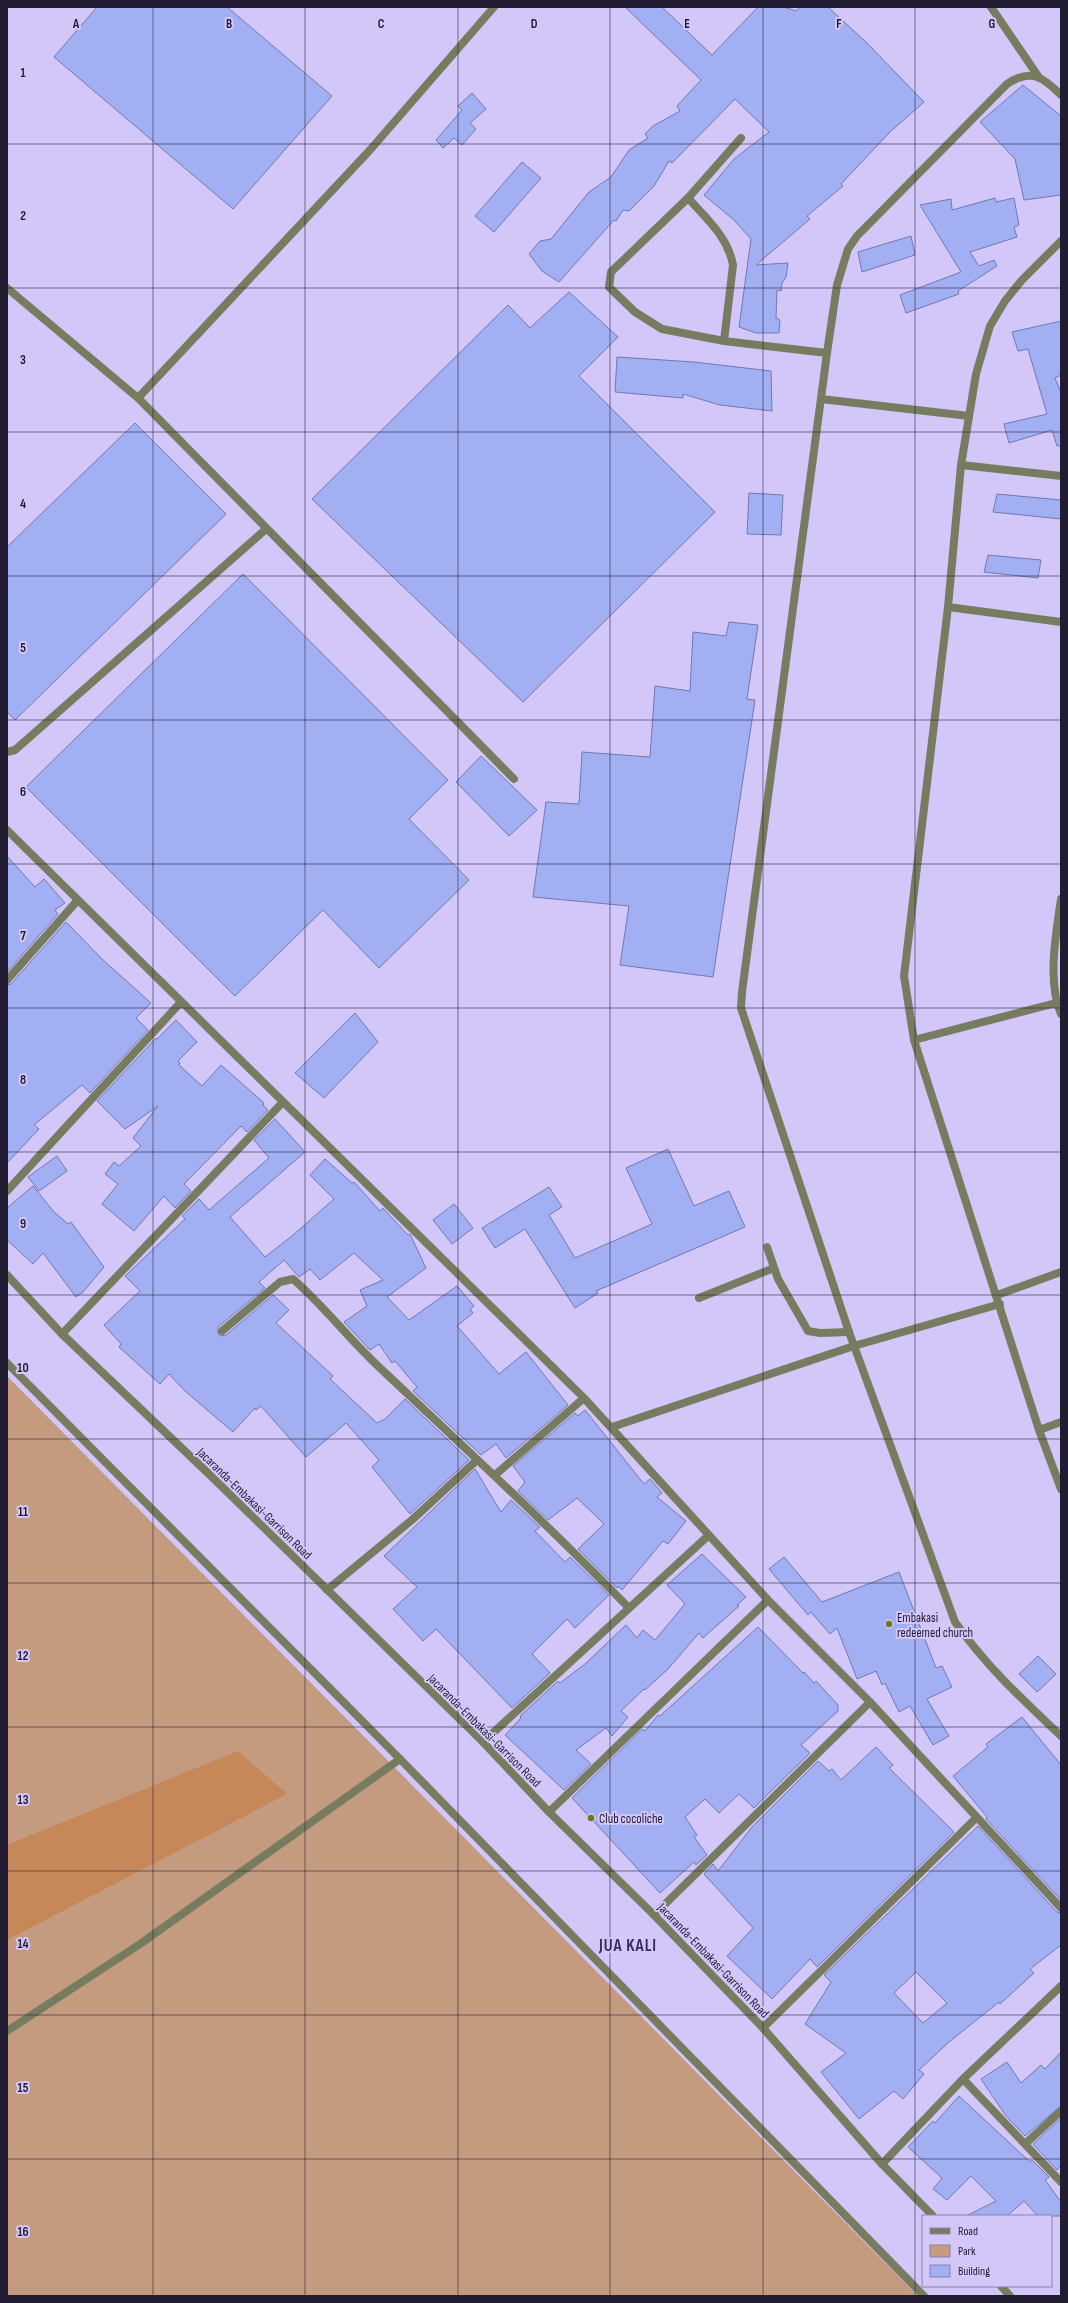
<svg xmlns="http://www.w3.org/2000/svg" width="1068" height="2303" viewBox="0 0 1068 2303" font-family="'Sofia Sans Condensed',sans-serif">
  <rect width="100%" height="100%" fill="#d3c7fa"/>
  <!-- green -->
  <path fill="#c49b7f" d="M7,1376L918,2296H7Z"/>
  <!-- forest -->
  <path fill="#c68759" d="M238,1751L287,1794L7,1940V1845Z"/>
  <!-- building -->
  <path fill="#a3aff3" stroke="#6f79b2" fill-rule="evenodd" d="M97,7H227L332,96L233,209L54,57Z
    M625,7H662L712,55L758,7H784L796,11L800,7H828L867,43L924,102L890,132L841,184L843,186L807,216L810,219L756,265L788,263L786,277L782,283L781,291L777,290L776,318L780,320L779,333H756L739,327L751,239L735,221L704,195L734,159L769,132L735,99L672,163L669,161L654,186L629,211L623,210L616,221L614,220L559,282L542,271L529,254L540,241L551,239L589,192L611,177L629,150L648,138L645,134L653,126L680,111L677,106L701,80Z
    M1023,85L1061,116V195L1024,200L1015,159L980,122Z
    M472,93L486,109L470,123L476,129L462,145L454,138L443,148L436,140L462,110L458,106Z
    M522,162L541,178L494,232L475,216Z
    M995,198L996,202L1014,198L1019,225L1014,227L1017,237L970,252L979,266L994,260L997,266L958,291L959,294L906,313L900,295L961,272L920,205L951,199L952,210Z
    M911,236L915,255L862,272L858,252Z
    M569,292L618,337L579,376L715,512L523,702L312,499L508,305L530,328Z
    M1061,321V375L1055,378L1061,393V446H1057L1052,430L1009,443L1004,424L1047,414L1028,349L1018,351L1012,332Z
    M617,357L694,362L771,371L772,411L720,405L683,394V398L615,392Z
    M135,423L226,514L15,720L7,712V547Z
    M749,493L783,495L781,535L747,534Z
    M997,494L1061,500V519L993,512Z
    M988,555L1041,560L1038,578L984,572Z
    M243,574L448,780L409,819L469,880L379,968L323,910L235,996L26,787Z
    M729,622L758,625L747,699L755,700L713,977L620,965L629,906L533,897L546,802L579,804L582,752L650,757L655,686L690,691L693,632L726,636Z
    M481,756L537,810L509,836L456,782Z
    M7,856L35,887L44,879L65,903L55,910L58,914L7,972Z
    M66,922L103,960L151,1003L136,1018L148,1030L90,1093L82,1085L34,1125L39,1129L7,1163V985L11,984Z
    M355,1013L378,1042L324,1098L295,1073Z
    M176,1020L197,1042L178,1061L180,1063L179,1065L202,1086L221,1065L264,1103L263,1105L268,1110L247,1132L241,1126L184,1184L191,1191L175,1208L164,1196L134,1231L102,1204L118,1184L105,1174L114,1162L119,1166L141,1146L133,1138L158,1106L125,1129L97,1101L156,1038L157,1039Z
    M275,1119L305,1152L230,1217L265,1257L292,1236L334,1199L310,1175L325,1159L352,1183L354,1182L380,1211L383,1208L408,1235L410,1234L426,1268L387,1297L409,1320L457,1286L474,1306L470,1309L473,1313L457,1326L499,1374L526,1352L568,1405L506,1458L496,1444L481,1455L413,1391L417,1387L395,1361L392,1363L379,1344L370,1350L344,1322L367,1306L360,1290L383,1280L354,1253L320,1280L310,1269L299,1277L284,1260L259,1282L265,1288L218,1327V1334L221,1336L226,1335L273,1295L289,1310L276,1323L333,1376L330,1379L377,1423L385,1419L405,1399L469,1460L410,1514L372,1467L379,1460L346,1423L306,1457L261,1406L256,1410L255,1408L233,1432L185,1391L169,1374L160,1384L119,1347L121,1344L104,1325L140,1291L125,1276L185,1219L182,1216L199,1199L209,1210L269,1158L254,1140Z
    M668,1149L694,1206L729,1191L745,1227L596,1291L598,1293L575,1308L525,1229L495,1248L482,1228L549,1187L562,1207L549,1215L575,1258L652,1224L626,1168Z
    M57,1156L67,1171L39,1191L28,1177Z
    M33,1186L54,1212L68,1224L71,1222L104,1267L83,1292L76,1297L43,1253L33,1264L7,1240V1208Z
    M454,1204L473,1228L452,1244L433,1220Z
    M585,1410L644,1484L650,1479L662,1493L657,1497L686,1521L668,1544L663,1541L622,1590L618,1586L617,1588L578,1549L604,1524L577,1498L548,1520L518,1491L525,1482L513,1466L575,1413L578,1416Z
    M475,1469L501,1512L511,1500L540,1527L535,1531L565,1562L570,1557L609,1595L575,1628L567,1619L532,1654L550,1673L512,1708L436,1629L423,1641L393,1609L417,1587L384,1556Z
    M702,1554L746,1597L737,1605L739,1606L703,1638L699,1633L668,1669L645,1690L644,1689L621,1711L628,1717L612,1736L606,1728L576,1750L591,1764L564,1790L505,1735L521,1718L520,1716L558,1681L560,1683L585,1664L626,1625L637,1638L643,1630L655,1640L685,1604L667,1585Z
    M784,1557L822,1602L899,1572L936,1668L942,1666L952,1687L927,1699L949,1736L933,1745L910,1706L899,1712L885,1683L882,1685L876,1671L857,1679L837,1628L830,1634L811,1612L808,1615L769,1569Z
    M758,1627L803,1673L804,1672L814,1683L816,1681L838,1705V1711L801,1745L810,1753L754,1808L739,1794L719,1813L705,1799L685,1817L697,1835L694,1837L707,1855L696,1865L694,1862L660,1893L572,1798L642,1729L645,1731L658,1715L660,1716Z
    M1038,1656L1056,1674L1037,1692L1019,1674Z
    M1022,1717L1061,1765V1900L986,1819L987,1817L953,1776L988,1747L986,1744Z
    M876,1747L893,1765L889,1768L954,1832L817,1967L810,1959L772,1999L727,1956L753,1928L704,1874L713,1864L718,1871L752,1827L818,1761L829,1771L832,1769L841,1780Z
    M978,1826L1057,1912L1061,1913V1945L1030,1969L1034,1973L1000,2004L999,2002L949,2042L919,2070L924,2074L903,2099L894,2091L859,2119L821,2072L846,2053L805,2024L831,1982L824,1975ZM916,1972L947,2003L923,2023L894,1993Z
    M1061,2052V2106L1025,2136L1006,2116L981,2079L1007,2062L1021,2083L1041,2065L1045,2069Z
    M959,2096L1030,2162L1032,2160L1049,2177L1045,2180L1061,2202V2216H1038L1024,2201L1007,2216H966L996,2201L971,2176L947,2200L933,2189L942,2178L908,2147L933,2121L935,2123Z
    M1061,2118V2166L1057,2170L1033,2144Z"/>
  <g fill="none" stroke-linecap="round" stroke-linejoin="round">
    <!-- service -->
    <path stroke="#777c61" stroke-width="8" d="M991,7L1038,76
      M741,138L688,198L611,272L609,287L635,312L662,329L724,341L827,353
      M688,198C706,218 728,237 733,265L724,341
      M7,288L138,398L514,779
      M138,398L370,150L494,7
      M7,752L15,750L266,529
      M767,1247L778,1279L808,1331L820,1333L849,1332
      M699,1298L774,1268
      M7,2031L140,1944L400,1759"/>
    <!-- minor -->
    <path stroke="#777c61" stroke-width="8" d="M1061,95C1043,77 1031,68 1007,84L857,236L848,249L837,285L827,353L742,992L741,1008L849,1332L955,1622C987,1667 1021,1698 1061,1736
      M1061,241L1022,280L1005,301L990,326L976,374L961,465L948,607L904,976L914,1040L1039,1430L1061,1489
      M821,399L969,416
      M961,465L1061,476
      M948,607L1061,622
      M7,830L584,1398L768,1600L870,1702L1061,1908
      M1061,899C1056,933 1047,982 1061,1014
      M7,980L77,901
      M914,1040L1056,1003
      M7,1191L181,1002
      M997,1295L1061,1272
      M222,1331L280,1282L293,1279C324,1306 349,1339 379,1367C464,1447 548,1525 629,1608
      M62,1334L283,1102
      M7,1363L400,1759L924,2296
      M612,1427L854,1346L1000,1304
      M1039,1430L1061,1422
      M495,1475L584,1398
      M327,1590L413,1519L477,1460
      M483,1742L709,1535
      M549,1812L768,1600
      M654,1915L870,1702
      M763,2028L976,1818
      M963,2079L1061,2182
      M1025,2144L1061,2111
      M882,2164L963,2079L1061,1986"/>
    <!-- tertiary -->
    <path stroke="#777c61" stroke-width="8" d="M7,1275L62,1334L211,1476L483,1742L549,1812L654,1915L763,2028L882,2164L933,2216
      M1001,2286L1010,2296"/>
  </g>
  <!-- grid -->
  <path fill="none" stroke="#221c33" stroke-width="1" stroke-opacity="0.55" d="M153,7V2296M305,7V2296M458,7V2296M610,7V2296M763,7V2296M915,7V2296M7,144H1061M7,288H1061M7,432H1061M7,576H1061M7,720H1061M7,864H1061M7,1008H1061M7,1152H1061M7,1295H1061M7,1439H1061M7,1583H1061M7,1727H1061M7,1871H1061M7,2015H1061M7,2159H1061"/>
  <!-- markers -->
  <g fill="#6e7823" stroke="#d3c7fa" stroke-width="1.5">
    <circle cx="889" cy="1624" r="4"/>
    <circle cx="591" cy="1818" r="4"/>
  </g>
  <g text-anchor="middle" stroke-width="4" stroke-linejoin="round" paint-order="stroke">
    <!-- street labels -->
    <g font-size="13" fill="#221c33" stroke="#d3c7fa">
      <text transform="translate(255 1503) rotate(44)" y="5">Jacaranda-Embakasi-Garrison Road</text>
      <text transform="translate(485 1730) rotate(45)" y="5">Jacaranda-Embakasi-Garrison Road</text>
      <text transform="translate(714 1960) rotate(46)" y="5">Jacaranda-Embakasi-Garrison Road</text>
    </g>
    <!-- poi labels -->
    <g font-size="13" fill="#221c33" stroke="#d3c7fa" text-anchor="start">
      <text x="897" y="1622">Embakasi<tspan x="897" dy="15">redeemed church</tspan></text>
      <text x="599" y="1823">Club cocoliche</text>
    </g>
    <!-- district labels -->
    <g font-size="17" font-weight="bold" letter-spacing="1" fill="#3a2a5d" stroke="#d3c7fa">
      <text x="628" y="1951">JUA KALI</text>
    </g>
  </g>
  <g font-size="13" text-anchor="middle" font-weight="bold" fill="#221c33" stroke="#d3c7fa" stroke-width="4" stroke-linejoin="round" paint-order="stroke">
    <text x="76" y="28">A</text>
    <text x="229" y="28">B</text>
    <text x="381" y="28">C</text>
    <text x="534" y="28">D</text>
    <text x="687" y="28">E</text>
    <text x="839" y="28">F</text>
    <text x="992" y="28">G</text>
    <text x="23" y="77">1</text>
    <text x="23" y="220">2</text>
    <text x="23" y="364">3</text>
    <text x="23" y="508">4</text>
    <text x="23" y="652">5</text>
    <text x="23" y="796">6</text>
    <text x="23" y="940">7</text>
    <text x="23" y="1084">8</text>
    <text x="23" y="1228">9</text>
    <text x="23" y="1372">10</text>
    <text x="23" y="1516">11</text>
    <text x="23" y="1660">12</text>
    <text x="23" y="1804">13</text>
    <text x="23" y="1948">14</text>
    <text x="23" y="2092">15</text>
    <text x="23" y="2236">16</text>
  </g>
  <!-- border -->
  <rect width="1068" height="2303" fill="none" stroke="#221c33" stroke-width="16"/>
  <!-- legend -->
  <rect x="922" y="2215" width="130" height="72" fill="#d3c7fa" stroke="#8c83aa"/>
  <rect x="930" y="2228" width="20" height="6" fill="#777c61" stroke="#8c83aa"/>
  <text x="958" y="2235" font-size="12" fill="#221c33">Road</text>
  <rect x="930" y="2245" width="20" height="12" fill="#c49b7f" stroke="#8c83aa"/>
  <text x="958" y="2255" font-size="12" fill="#221c33">Park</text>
  <rect x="930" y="2265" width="20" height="12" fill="#a3aff3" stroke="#8c83aa"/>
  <text x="958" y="2275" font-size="12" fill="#221c33">Building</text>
</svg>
